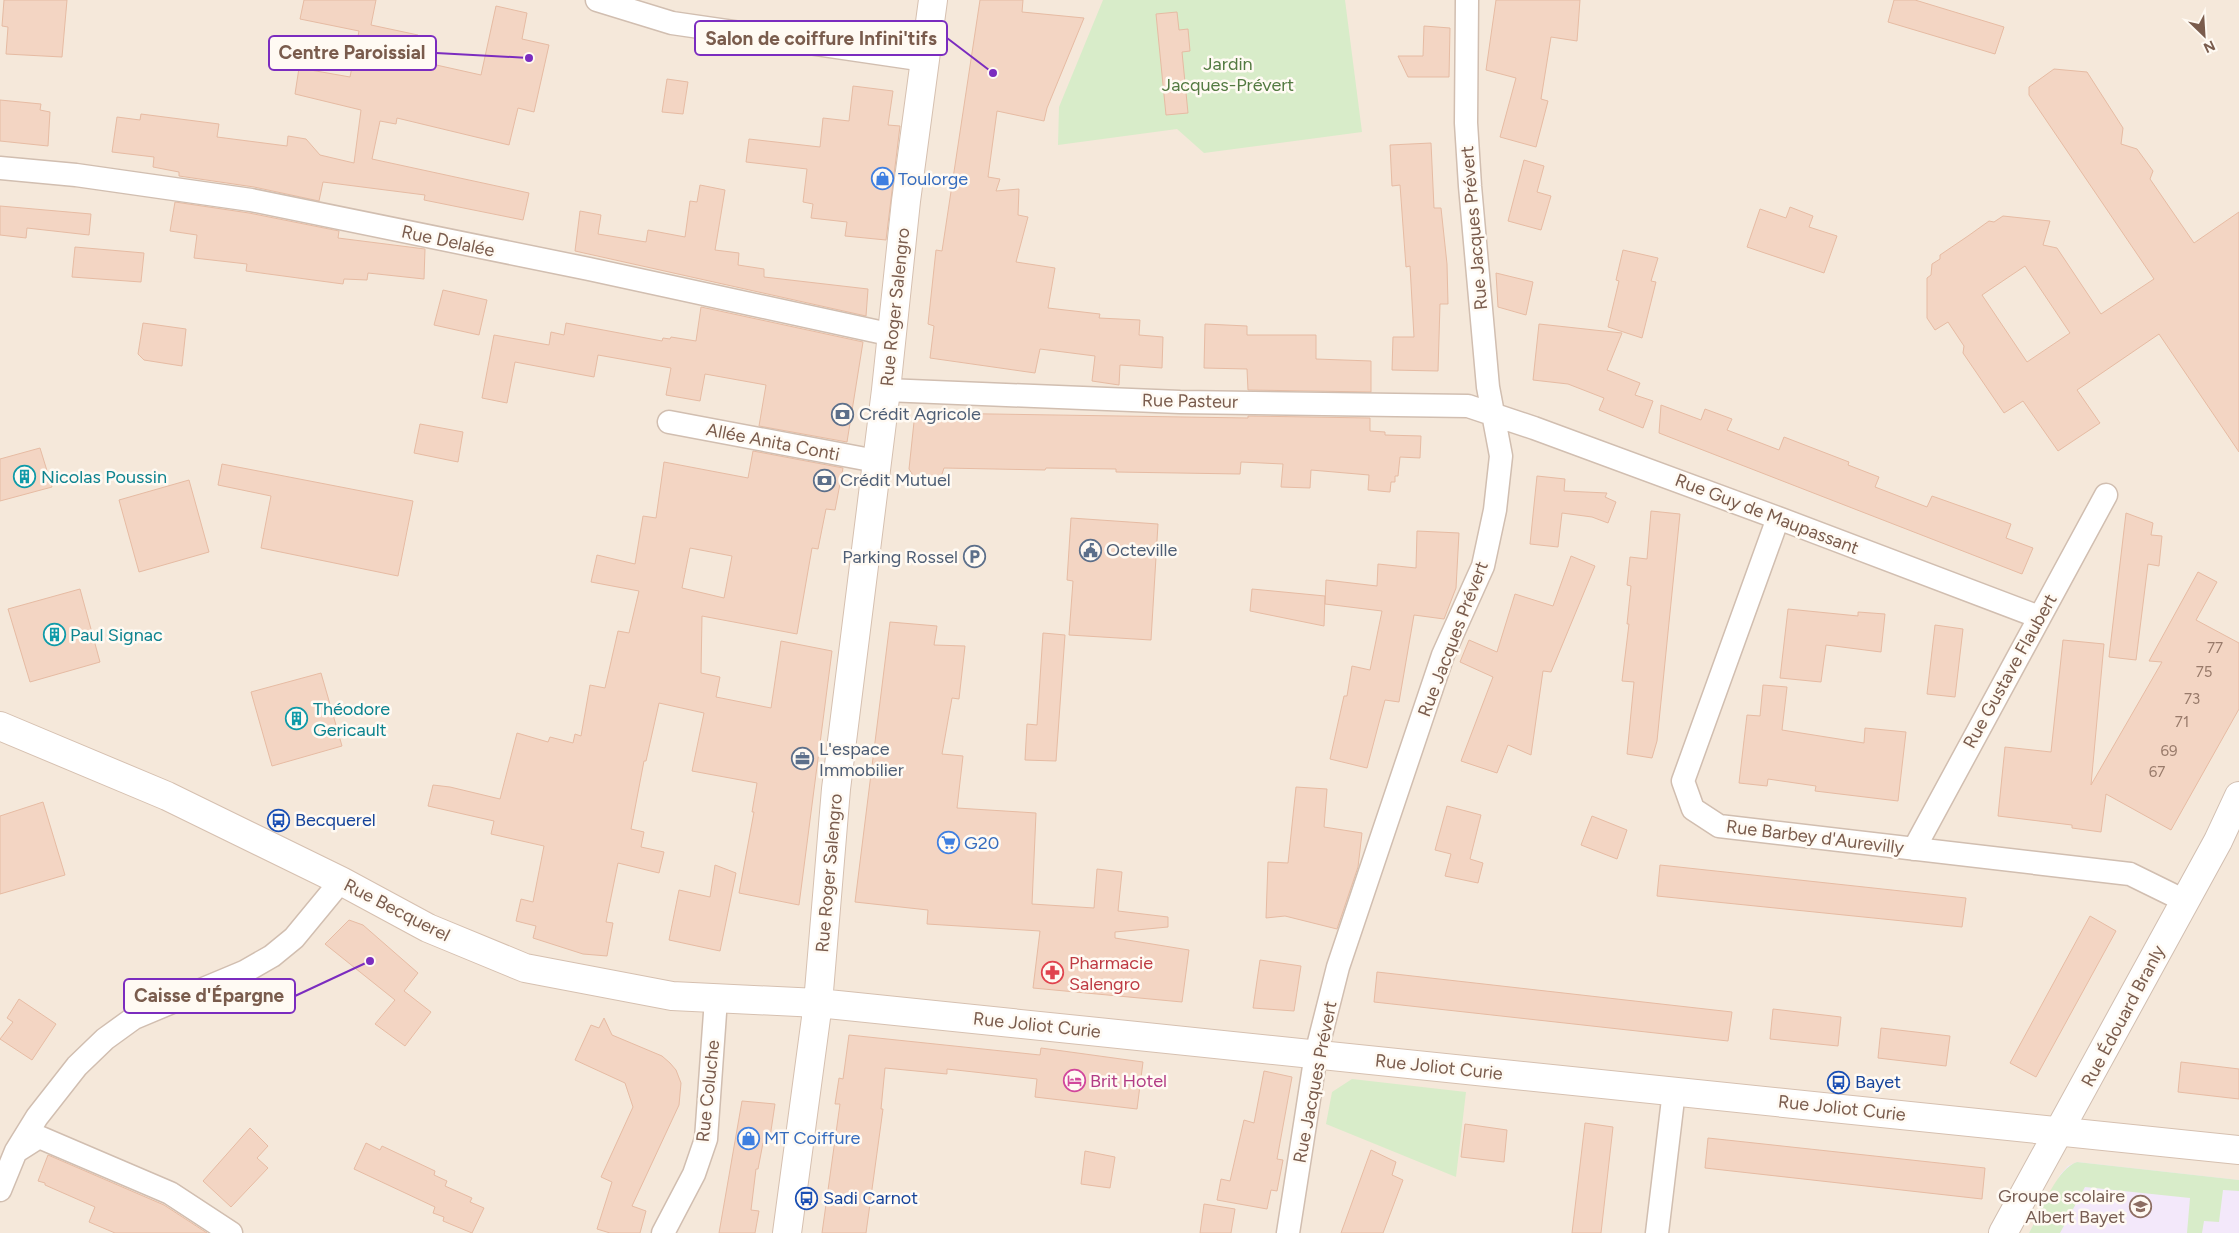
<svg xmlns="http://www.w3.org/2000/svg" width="2239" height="1233" viewBox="0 0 2239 1233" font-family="Figtree,sans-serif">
  <rect width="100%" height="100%" fill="#fdf6ec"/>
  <!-- residential -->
  <path fill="#f5e8da" d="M0,0H2239V1233H0Z"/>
  <!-- education -->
  <path fill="#f3e8fa" d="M2077,1162L2239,1180V1233H2029L2060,1175L2068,1166Z"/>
  <!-- green -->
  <path fill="#d8ecc9" d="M1103,0H1345L1362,132L1204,153L1177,129L1058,145L1059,107Z
    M1352,1079L1466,1092L1456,1177L1326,1124L1332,1092Z
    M2077,1162L2239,1180V1191L2223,1190L2219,1222L2204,1221L2202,1233H2187L2190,1198L2085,1187L2060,1233H2029C2040,1213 2056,1169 2077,1162Z"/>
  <!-- building -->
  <path fill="#f3d5c3" stroke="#e6bba3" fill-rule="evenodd" d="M4,0H67L62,57L6,54L8,27L2,26Z
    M304,0H376L371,25L418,35L414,60L481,75L496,6L527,13L522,39L549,45L534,112L518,108L509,145L397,118L396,124L380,121L372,159L529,193L523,220L424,200L425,195L323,182L319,201L254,187L179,176V172L153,167L154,157L112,152L117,117L140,120L141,114L219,124L217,137L287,146L288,136L306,139L320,155L354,163L361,110L295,94L299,68L350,77L359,31L300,19Z
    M980,0H1023L1022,12L1084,18L1047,108L1044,121L997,111L988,177L1000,179L996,191L1019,189L1018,215L1028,217L1016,262L1055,268L1048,308L1100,314L1099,318L1140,320L1139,335L1163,337L1162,368L1120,365L1119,385L1092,381L1095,356L1040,349L1035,373L930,358L934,326L928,324L936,250L942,251Z
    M1496,0H1580L1577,41L1551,37L1541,99L1548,101L1536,147L1500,137L1516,78L1486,70Z
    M1894,0H1915L2004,27L1995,54L1888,22Z
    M1177,12L1179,30L1188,29L1190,51L1182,52L1188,113L1166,115L1156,14Z
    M1424,26L1450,28L1449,77H1408L1398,56H1423Z
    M2054,69L2087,72L2123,128L2121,144L2137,149L2153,171L2150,179L2194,243L2239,212V452L2159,334L2077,390L2100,423L2058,451L2023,401L2004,413L1963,353L1964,346L1948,322L1935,330L1927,318V278L1931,275L1932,264L1940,259V255L1968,236L1989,221L1994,222L2003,216L2050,221L2043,245L2057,248L2101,314L2154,279L2029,95V87ZM2025,266L2070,333L2027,362L1982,295Z
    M667,79L688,82L683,114L662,112Z
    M853,86L893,91L888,125L900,126L886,240L845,236L847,222L811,218L813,204L803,202L807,169L746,162L749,139L820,147L823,118L849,121Z
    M0,100L41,104L40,110L50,112L48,146L0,141Z
    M1431,143L1434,208H1441L1447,264L1448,304H1440L1438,371L1392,370L1393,337H1414L1410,266L1406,267L1400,185L1392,186L1390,145Z
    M1524,160L1544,166L1537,192L1551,196L1541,230L1508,221Z
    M700,185L725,190L715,250L739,253L738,265L764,269V277L868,289L866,316L575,251L580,211L601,215L598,234L646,242L648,230L685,237L690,201L697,202Z
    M175,202L249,213L339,231L338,238L425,249L424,279L368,273L367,280L344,279L343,284L246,271L247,264L194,258L197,235L170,231Z
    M0,206L91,214L89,235L27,228L26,238L0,235Z
    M1790,207L1813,216L1809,227L1837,236L1824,273L1747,247L1760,209L1786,218Z
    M75,247L144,253L141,282L72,277Z
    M1623,250L1658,258L1651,281L1656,282L1642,338L1608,327L1619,281L1616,280Z
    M1496,273L1533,282L1526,315L1498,307Z
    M443,290L487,300L479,335L434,325Z
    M701,307L863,342L847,442L759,426L766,385L705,374L700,401L666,395L671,368L598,355L594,377L515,362L507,403L482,398L494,335L549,345L551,332L564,335L566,323L662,341L663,338L670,339L671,337L696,341Z
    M143,323L186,329L182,366L144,360L138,354Z
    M1205,324L1247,326V335H1316V359L1371,361V392L1248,390L1247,369L1204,368Z
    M1539,324L1622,333L1607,370L1640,383L1635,395L1653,401L1643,428L1599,410L1604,398L1568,384L1533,380Z
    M1661,405L1701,420L1705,409L1732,419L1727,430L1779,450L1784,437L1849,462L1848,465L1879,477L1875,487L1927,507L1932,496L2011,524L2006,538L2033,548L2022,574L1659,433Z
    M927,413L1248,418V416L1370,418V431L1385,432V435L1421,436L1420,458L1400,457L1398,476H1395V482H1391L1390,492L1368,490L1369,475L1311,470L1310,488L1281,487L1283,464L1241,462L1240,474L1116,472V469L1046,468L1045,470L944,468L941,477H914L909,469L914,422Z
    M420,424L463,432L458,462L414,453Z
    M40,448L52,487L0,501V459Z
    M753,451L843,468L835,510L826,509L818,549L812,548L797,634L702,616L701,673L720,677L716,697L771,708L781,641L832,651L799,905L739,893L754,812H752L757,783L692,771L704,713L659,703L646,761H644L631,829L644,832L641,847L664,852L659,873L618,863L606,922L613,923L607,956L583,954L533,938L536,926L516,921L521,899L533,902L544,846L491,834L494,821L428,806L433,785L450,787L500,799L517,733L548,742L550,737L573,743L575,734L581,736L590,685L605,688L618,631L629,633L639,591L591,582L597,555L635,564L643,516L656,518L664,462L748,478ZM690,548L732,556L724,598L682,588Z
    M222,464L413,501L398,576L261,548L271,496L218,485Z
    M1537,476L1565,479L1564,491L1607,493L1605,497L1616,502L1608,523L1592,517L1562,513L1558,547L1530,544Z
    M189,480L209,552L139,572L119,500Z
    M1651,511L1680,514L1657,741L1652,758L1627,754L1634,682L1622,681L1629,624H1627L1631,586L1627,585L1630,557L1647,559Z
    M2126,513L2153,523L2151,535L2162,536L2159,566L2148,564L2136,660L2109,657Z
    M1071,518L1158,524L1151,640L1069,635L1073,581L1067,580Z
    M1417,531L1459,533L1456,588L1444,619L1414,615L1399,702L1385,700L1367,768L1330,759L1344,696H1347L1352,666L1370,670L1382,611L1325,604L1326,580L1377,586L1378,564L1416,568Z
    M1571,556L1595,566L1551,672L1543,671L1531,755L1508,745L1497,773L1461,761L1493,677L1460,662L1469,640L1497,652L1515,594L1553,606Z
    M2198,572L2217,582L2196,620L2239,643V709L2171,830L2106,794L2101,832L2072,828V825L1998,816L2005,747L2051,752L2063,640L2104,644L2091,785L2162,662L2149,661Z
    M80,589L100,662L30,682L8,609Z
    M1252,589L1325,596L1324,626L1250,611Z
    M1788,609L1858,616V612L1885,614L1881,652L1826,645L1821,682L1780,678Z
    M890,622L937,626L934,645L965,646L959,699L952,698L942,754L963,756L957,808L1036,813L1032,904L1094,908L1097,869L1122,872L1118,911L1168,917V927L1115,932V938L1189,950L1182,1002L1033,988L1040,931L927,924L928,910L855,902Z
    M1935,625L1963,629L1955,697L1927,694Z
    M1043,633L1065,635L1056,761L1025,760L1027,724L1037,725Z
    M321,673L342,746L272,766L251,692Z
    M1763,685L1787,687L1782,730L1864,743L1865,728L1906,732L1898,801L1815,791L1816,786L1768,779L1767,786L1739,783L1747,715L1760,716Z
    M1296,787L1327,789L1324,827L1362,833L1358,867L1337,929L1285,916L1266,918L1268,862L1288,863Z
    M43,802L65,875L0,894V816Z
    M1447,806L1481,815L1470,859L1483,863L1478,883L1445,876L1451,854L1435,850Z
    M1592,816L1627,830L1617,859L1581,845Z
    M715,865L736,873L720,951L669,940L679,890L710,897Z
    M1660,865L1966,898L1962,927L1657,896Z
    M2090,916L2116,931L2036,1077L2010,1063Z
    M349,920L363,925L418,973L404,991L431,1012L405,1046L375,1024L395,1000L325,944Z
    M1260,960L1301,966L1294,1011L1253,1008Z
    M1377,972L1732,1012L1728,1041L1374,1002Z
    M19,999L56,1024L32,1060L0,1039L13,1022L7,1018Z
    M1773,1009L1841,1017L1838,1046L1770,1039Z
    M604,1018L612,1035L662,1056L670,1063L676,1070L681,1083L679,1105L632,1206L646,1211L640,1233H610L597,1229L612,1182L601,1177L633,1107L625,1083L575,1060L591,1025L599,1028Z
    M1881,1028L1950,1036L1946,1066L1878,1058Z
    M849,1035L1040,1055L1041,1048L1143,1062L1137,1109L1035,1097L1037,1079L947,1069V1074L885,1068L881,1109H883L866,1233H822L840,1104H835L839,1078L843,1079Z
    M2181,1062L2239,1069V1099L2178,1092Z
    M1264,1071L1292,1077L1277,1159L1283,1160L1277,1191L1271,1190L1267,1209L1217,1200L1221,1179L1230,1181L1244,1120L1254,1123Z
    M742,1101L775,1104L769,1144L763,1143L758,1169H756L751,1210L759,1211L755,1233H719Z
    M1585,1123L1613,1127L1601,1233H1572Z
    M1465,1124L1507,1130L1504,1162L1461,1157Z
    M250,1128L268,1146L257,1158L268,1168L231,1207L203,1181Z
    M1708,1138L1985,1168L1982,1199L1705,1168Z
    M366,1143L380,1150L382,1146L435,1171L434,1175L447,1181L445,1186L472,1198L470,1202L484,1208L472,1233L443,1221L444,1217L433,1213L435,1207L354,1169Z
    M1371,1150L1396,1162L1392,1175L1403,1180L1383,1233H1341Z
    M1085,1151L1115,1157L1110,1188L1081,1184Z
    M48,1155L164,1205L207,1233H115L89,1222L95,1207L45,1185V1183L38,1181Z
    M1204,1204L1235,1209L1231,1233H1200Z"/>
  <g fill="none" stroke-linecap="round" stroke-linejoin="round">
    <defs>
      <path id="minor" d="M597,0L672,23L925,60
        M0,168L76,175L251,200L589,269L893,335
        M886,390L1180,402L1468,406L1534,428L1778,518L2039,617
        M669,422L876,461
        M1778,518L1683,781L1693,809L1719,826L2130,874L2185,901
        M1914,849L2106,495
        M17,1151L39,1137L170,1193L231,1233
        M0,1190L16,1151L37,1117L77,1066L105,1039L134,1018L244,972L272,956L294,938L341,881
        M663,1233L694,1174L706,1139L716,999
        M1288,1233L1316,1054L1338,967L1443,655L1483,566L1495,510L1501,456L1488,387L1470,186L1466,123L1467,0
        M1657,1233L1674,1091"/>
      <path id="tertiary" d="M2003,1233L2218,841L2239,796"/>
      <path id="secondary" d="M0,726L167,796L341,881L428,928L525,968L672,996L818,1003L2239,1150
        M787,1233L818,1003L836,789L886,390L906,201L933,0"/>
    </defs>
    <!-- minor casing -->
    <use href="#minor" stroke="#d1beb0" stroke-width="25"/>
    <!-- tertiary casing -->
    <use href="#tertiary" stroke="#d1beb0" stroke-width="30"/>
    <!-- secondary casing -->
    <use href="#secondary" stroke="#d6c0b0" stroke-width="30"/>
    <!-- minor -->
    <use href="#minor" stroke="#fff" stroke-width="22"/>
    <!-- tertiary -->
    <use href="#tertiary" stroke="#fff" stroke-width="28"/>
    <!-- secondary -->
    <use href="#secondary" stroke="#fff" stroke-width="28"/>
  </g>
  <!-- icons -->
  <defs>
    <symbol id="shop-ring" viewBox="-11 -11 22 22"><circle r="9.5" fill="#fffaf3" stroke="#3f7fe0" stroke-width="1.5"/><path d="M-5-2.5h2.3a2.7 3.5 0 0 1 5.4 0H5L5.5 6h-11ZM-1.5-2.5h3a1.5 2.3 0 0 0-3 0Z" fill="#3f7fe0"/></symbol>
    <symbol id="bank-ring" viewBox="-11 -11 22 22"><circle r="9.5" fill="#fffaf3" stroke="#5c6f8a" stroke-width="1.5"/><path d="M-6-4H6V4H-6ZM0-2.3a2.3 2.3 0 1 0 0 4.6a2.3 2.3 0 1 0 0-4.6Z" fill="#5c6f8a"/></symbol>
    <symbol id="building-ring" viewBox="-11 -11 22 22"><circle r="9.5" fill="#fffaf3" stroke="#0f9aa8" stroke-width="1.5"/><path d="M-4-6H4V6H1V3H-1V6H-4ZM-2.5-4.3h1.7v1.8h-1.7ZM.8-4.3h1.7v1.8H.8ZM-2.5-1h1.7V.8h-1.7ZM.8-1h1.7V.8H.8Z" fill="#0f9aa8"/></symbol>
    <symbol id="civic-ring" viewBox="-11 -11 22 22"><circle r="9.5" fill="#fffaf3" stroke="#5c6f8a" stroke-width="1.5"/><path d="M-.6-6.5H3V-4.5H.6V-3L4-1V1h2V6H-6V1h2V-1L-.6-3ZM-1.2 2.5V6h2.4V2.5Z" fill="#5c6f8a"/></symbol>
    <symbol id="parking-ring" viewBox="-11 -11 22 22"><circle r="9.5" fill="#fffaf3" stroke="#5c6f8a" stroke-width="1.5"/><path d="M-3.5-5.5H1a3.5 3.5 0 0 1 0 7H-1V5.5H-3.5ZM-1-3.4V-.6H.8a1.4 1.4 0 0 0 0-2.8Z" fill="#5c6f8a"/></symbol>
    <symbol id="office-ring" viewBox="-11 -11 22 22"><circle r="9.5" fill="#fffaf3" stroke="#5c6f8a" stroke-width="1.5"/><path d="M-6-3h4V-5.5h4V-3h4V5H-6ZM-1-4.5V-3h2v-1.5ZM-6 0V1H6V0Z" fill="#5c6f8a"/></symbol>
    <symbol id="bus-ring" viewBox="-11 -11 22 22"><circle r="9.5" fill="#fffaf3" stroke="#1a4fb4" stroke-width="1.5"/><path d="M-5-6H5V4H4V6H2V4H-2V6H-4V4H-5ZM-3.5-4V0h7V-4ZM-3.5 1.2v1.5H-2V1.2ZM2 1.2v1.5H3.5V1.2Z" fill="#1a4fb4"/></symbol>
    <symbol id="supermarket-ring" viewBox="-11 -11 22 22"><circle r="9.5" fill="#fffaf3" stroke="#3f7fe0" stroke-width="1.5"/><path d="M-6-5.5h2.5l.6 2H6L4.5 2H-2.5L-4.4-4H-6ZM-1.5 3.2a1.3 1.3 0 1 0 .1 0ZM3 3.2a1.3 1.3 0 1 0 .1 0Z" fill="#3f7fe0"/></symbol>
    <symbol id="pharmacy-ring" viewBox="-11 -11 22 22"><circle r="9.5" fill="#fffaf3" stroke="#e0444e" stroke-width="1.5"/><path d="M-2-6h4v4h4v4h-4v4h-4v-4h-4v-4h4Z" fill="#e0444e"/></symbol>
    <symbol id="hotel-ring" viewBox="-11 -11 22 22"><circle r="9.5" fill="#fffaf3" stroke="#d1479c" stroke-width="1.5"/><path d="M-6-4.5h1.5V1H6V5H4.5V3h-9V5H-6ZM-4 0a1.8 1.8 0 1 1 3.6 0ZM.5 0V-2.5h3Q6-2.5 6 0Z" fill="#d1479c"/></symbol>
    <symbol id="school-ring" viewBox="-11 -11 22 22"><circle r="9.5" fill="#fffaf3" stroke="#8d6e63" stroke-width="1.5"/><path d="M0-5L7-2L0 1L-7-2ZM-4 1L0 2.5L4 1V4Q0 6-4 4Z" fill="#8d6e63"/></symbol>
  </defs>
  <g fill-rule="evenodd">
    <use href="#shop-ring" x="870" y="166" width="25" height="25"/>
    <use href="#bank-ring" x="830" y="402" width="25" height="25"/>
    <use href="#building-ring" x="12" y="464" width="25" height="25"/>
    <use href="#bank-ring" x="812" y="468" width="25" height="25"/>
    <use href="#civic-ring" x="1078" y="538" width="25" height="25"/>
    <use href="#parking-ring" x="962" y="544" width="25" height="25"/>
    <use href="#building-ring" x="42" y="622" width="25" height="25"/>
    <use href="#building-ring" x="284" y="706" width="25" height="25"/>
    <use href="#office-ring" x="790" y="746" width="25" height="25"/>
    <use href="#bus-ring" x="266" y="808" width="25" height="25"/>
    <use href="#supermarket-ring" x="936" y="830" width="25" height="25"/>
    <use href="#pharmacy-ring" x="1040" y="960" width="25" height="25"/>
    <use href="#hotel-ring" x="1062" y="1068" width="25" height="25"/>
    <use href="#bus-ring" x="1826" y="1070" width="25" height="25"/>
    <use href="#shop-ring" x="736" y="1126" width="25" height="25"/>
    <use href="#bus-ring" x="794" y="1186" width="25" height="25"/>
    <use href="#school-ring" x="2128" y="1194" width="25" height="25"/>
  </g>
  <g text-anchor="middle" stroke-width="5" stroke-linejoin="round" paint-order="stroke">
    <!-- number labels -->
    <g font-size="15" fill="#987a6a">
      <text x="2215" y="653">77</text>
      <text x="2204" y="677">75</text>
      <text x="2192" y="704">73</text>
      <text x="2182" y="727">71</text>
      <text x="2169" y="756">69</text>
      <text x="2157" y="777">67</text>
    </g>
    <!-- park labels -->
    <g font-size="18" fill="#537a41" stroke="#fffaf3">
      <text x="1228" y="70">Jardin<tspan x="1228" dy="21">Jacques-Prévert</tspan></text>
    </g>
    <!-- shop labels -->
    <g font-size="18" fill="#366cbe" stroke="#fffaf3" text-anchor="start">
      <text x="898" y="185">Toulorge</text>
      <text x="964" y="849">G20</text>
      <text x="764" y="1144">MT Coiffure</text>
    </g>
    <!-- street labels -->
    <g font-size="18" fill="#7a5c4d" stroke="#fffaf3">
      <text transform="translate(1474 228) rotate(-95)" y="6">Rue Jacques Prévert</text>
      <text transform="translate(448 241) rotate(12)" y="6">Rue Delalée</text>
      <text transform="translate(895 307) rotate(-84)" y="6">Rue Roger Salengro</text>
      <text transform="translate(1190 401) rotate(1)" y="6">Rue Pasteur</text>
      <text transform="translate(773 442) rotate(11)" y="6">Allée Anita Conti</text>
      <text transform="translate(1767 514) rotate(21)" y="6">Rue Guy de Maupassant</text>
      <text transform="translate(1453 639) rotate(-69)" y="6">Rue Jacques Prévert</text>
      <text transform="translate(2010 671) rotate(-61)" y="6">Rue Gustave Flaubert</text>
      <text transform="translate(1815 837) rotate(7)" y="6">Rue Barbey d'Aurevilly</text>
      <text transform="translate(829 873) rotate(-85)" y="6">Rue Roger Salengro</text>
      <text transform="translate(397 910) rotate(27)" y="6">Rue Becquerel</text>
      <text transform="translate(2123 1016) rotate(-62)" y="6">Rue Édouard Branly</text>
      <text transform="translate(1037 1025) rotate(6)" y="6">Rue Joliot Curie</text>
      <text transform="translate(1439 1067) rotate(6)" y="6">Rue Joliot Curie</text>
      <text transform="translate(1315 1082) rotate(-79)" y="6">Rue Jacques Prévert</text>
      <text transform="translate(708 1091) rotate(-84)" y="6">Rue Coluche</text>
      <text transform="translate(1842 1108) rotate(6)" y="6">Rue Joliot Curie</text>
    </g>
    <!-- service labels -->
    <g font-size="18" fill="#4e5e75" stroke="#fffaf3" text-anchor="start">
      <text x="859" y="420">Crédit Agricole</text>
      <text x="840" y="486">Crédit Mutuel</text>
      <text x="1106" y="556">Octeville</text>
      <text x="958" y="563" text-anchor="end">Parking Rossel</text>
      <text x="819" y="755">L'espace<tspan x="819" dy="21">Immobilier</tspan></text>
    </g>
    <!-- culture labels -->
    <g font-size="18" fill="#0d838f" stroke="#fffaf3" text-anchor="start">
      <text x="41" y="483">Nicolas Poussin</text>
      <text x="70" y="641">Paul Signac</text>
      <text x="313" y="715">Théodore<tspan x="313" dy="21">Gericault</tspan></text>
    </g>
    <!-- transit labels -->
    <g font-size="18" fill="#164399" stroke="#fffaf3" text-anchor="start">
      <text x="295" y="826">Becquerel</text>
      <text x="1855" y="1088">Bayet</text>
      <text x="823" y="1204">Sadi Carnot</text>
    </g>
    <!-- health labels -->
    <g font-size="18" fill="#be3a42" stroke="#fffaf3" text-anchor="start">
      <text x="1069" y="969">Pharmacie<tspan x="1069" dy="21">Salengro</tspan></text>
    </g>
    <!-- hotel labels -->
    <g font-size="18" fill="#b23c85" stroke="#fffaf3" text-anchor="start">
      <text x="1090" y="1087">Brit Hotel</text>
    </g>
    <!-- education labels -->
    <g font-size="18" fill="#785e54" stroke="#fffaf3" text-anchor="end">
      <text x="2125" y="1202">Groupe scolaire<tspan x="2125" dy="21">Albert Bayet</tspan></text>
    </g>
  </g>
  <!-- callouts -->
  <path fill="none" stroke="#7b2cbf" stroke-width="2" d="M993 73L947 38M529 58L436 53M370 961L295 996"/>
  <g fill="#7b2cbf" stroke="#fffaf3" stroke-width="2">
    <circle cx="993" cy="73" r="5"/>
    <circle cx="529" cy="58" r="5"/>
    <circle cx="370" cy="961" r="5"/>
  </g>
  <g fill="#fffaf3" stroke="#7b2cbf" stroke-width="2">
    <rect x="695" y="21" width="252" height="34" rx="5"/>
    <rect x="269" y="36" width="167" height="34" rx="5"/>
    <rect x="124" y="979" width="171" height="34" rx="5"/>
  </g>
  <g font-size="19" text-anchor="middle" font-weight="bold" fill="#7a5c4d">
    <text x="821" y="45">Salon de coiffure Infini'tifs</text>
    <text x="352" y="59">Centre Paroissial</text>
    <text x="209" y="1002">Caisse d'Épargne</text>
  </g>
  <!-- north arrow -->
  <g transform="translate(2204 35) rotate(155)" stroke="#fffaf3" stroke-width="4" paint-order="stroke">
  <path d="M0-4L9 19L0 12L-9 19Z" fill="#7a5c4d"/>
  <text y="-8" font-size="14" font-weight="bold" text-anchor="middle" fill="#7a5c4d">N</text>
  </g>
</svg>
